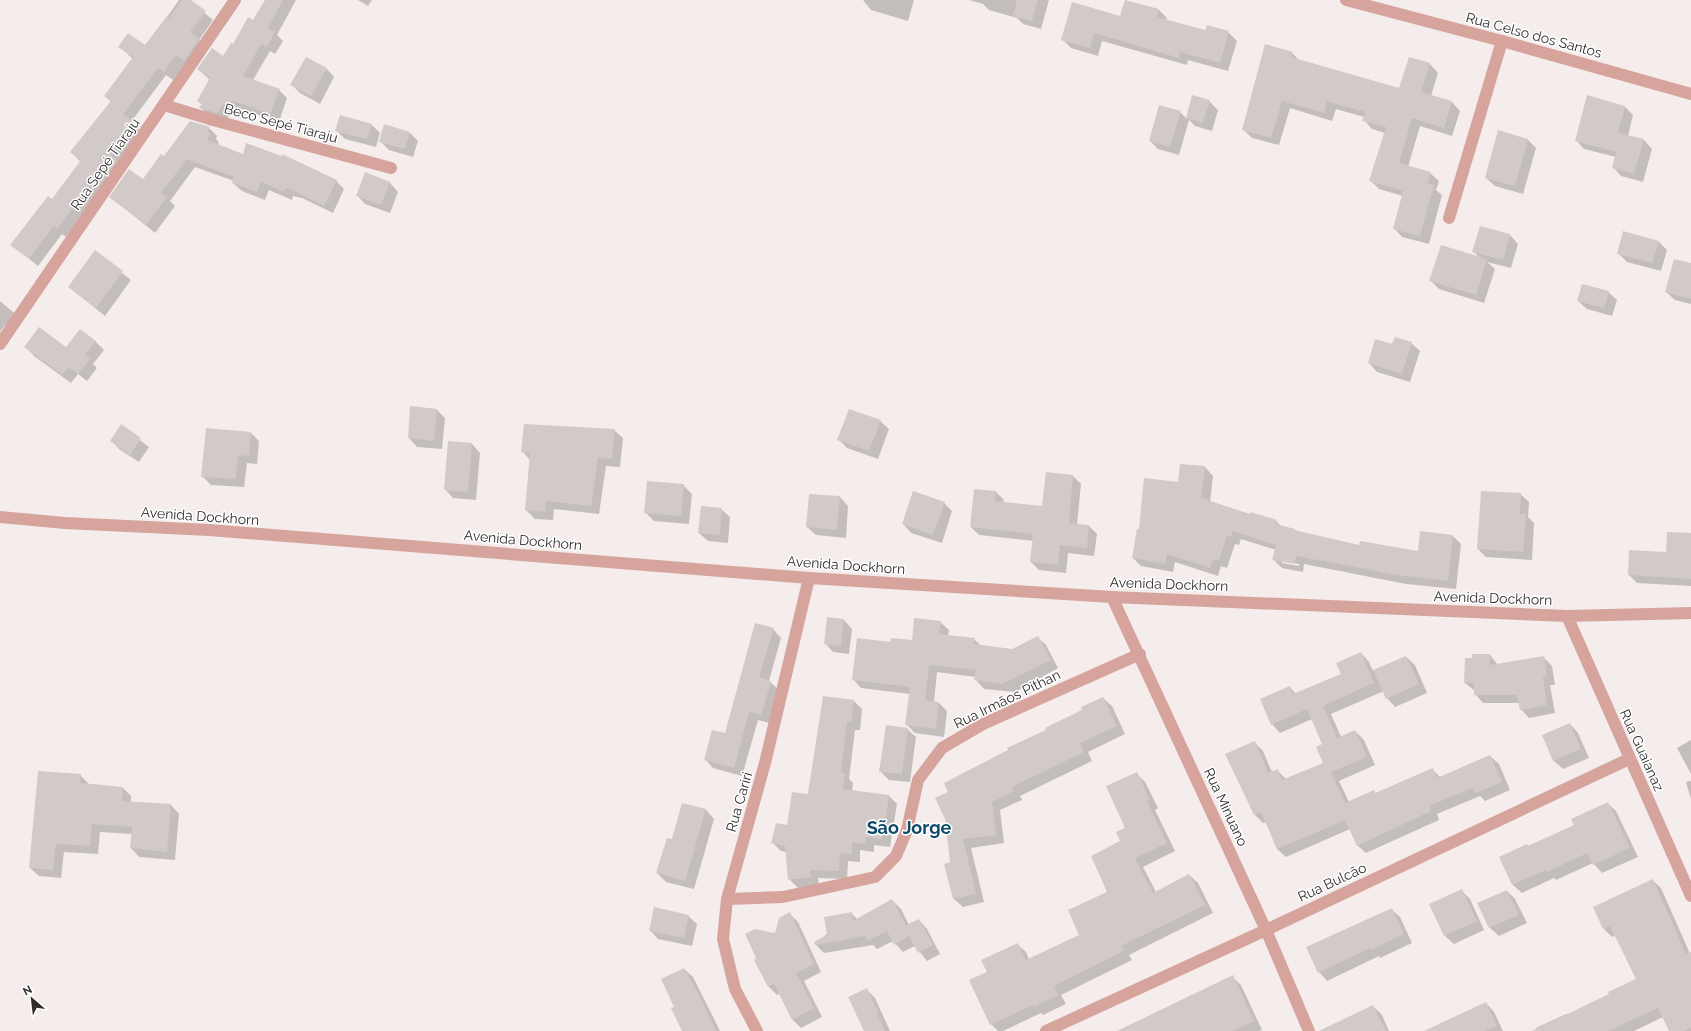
<svg xmlns="http://www.w3.org/2000/svg" width="1691" height="1031" viewBox="0 0 1691 1031" font-family="Raleway,sans-serif">
  <rect width="100%" height="100%" fill="#f4edec"/>
  <!-- shadow -->
  <path fill="#0003" fill-rule="evenodd" d="M179,0H189L213,20L199,40L207,48L185,63L173,80L166,75L131,122L141,132L66,237L62,234L38,266L12,245L52,200L81,162L71,152L111,102L105,96L133,59L119,46L146,47Z
    M266,0H296L277,35L283,41L275,54L270,51L253,80L279,90L287,98L279,122L242,109L238,115L232,111L226,121L209,116L201,108L203,105L198,101L210,80L198,69L224,57L254,21Z
    M358,0H372L368,6Z
    M863,0H914L908,21L871,10Z
    M969,0H1049L1041,29L1023,24L1017,18L989,10L983,4Z
    M1159,10L1167,18L1166,21L1206,32H1228L1237,41L1228,71L1188,60L1187,65L1102,41L1098,56L1071,48L1062,39Z
    M1292,53L1299,60L1400,89L1430,64L1438,73L1431,96L1452,102L1460,111L1452,136L1420,126L1408,167L1430,173L1439,181L1436,190L1442,195L1429,244L1402,237L1394,228L1403,196L1379,189L1370,180L1385,133L1372,129L1364,120V117L1336,109L1332,121L1290,108L1279,145L1252,138L1243,129Z
    M326,68L334,77L320,104L300,93L292,85Z
    M1193,96L1209,101L1218,110L1212,131L1195,126L1189,120L1179,155L1158,149L1150,141L1180,112L1187,119Z
    M1588,97L1625,107L1633,115L1628,136L1644,140L1652,149L1643,182L1621,176L1613,167L1616,157L1584,149L1576,140Z
    M371,124L380,133L376,147L345,139L337,131Z
    M209,128L217,136L216,139L219,143L217,145L243,155L336,181L344,189L333,213L302,198L293,196L292,200L269,190L265,200L242,191L233,183L234,181L195,167L170,201L175,206L155,233L111,197L143,181L164,157Z
    M410,133L418,141L413,157L389,150L380,141Z
    M1527,139L1536,148L1523,194L1495,186L1486,178Z
    M366,173L390,183L398,192L390,213L365,204L357,195Z
    M1510,235L1518,244L1511,268L1487,262L1495,269L1484,303L1439,289L1430,280L1480,258L1474,252Z
    M1658,241L1667,250L1661,271L1627,262L1618,253Z
    M95,252L131,280L105,316L69,287Z
    M1691,264V304L1675,300L1666,292Z
    M1608,292L1617,300L1612,316L1587,309L1578,301Z
    M0,301L19,317L10,329L5,325L0,332Z
    M95,341L104,350L93,364L97,368L87,381L78,374L71,383L34,356L26,347L66,348Z
    M1411,343L1420,351L1410,382L1377,372L1369,363L1393,346Z
    M437,410L445,418L442,449L417,447L409,438Z
    M880,421L889,429L878,459L847,448L838,439Z
    M121,426L149,447L139,462L119,449L111,440Z
    M614,430L623,438L620,467L606,466L599,514L554,509L553,520L535,519L526,510L530,460L522,451Z
    M251,433L259,441L257,464L247,463L244,487L211,485L202,476Z
    M449,442L472,444L480,453L476,500L453,498L445,489Z
    M1181,465L1205,467L1213,476L1210,502L1251,515L1276,521L1282,527L1294,529L1297,532L1360,546L1419,552L1453,536L1461,544L1456,589L1406,584L1304,564L1303,572L1282,568L1273,559L1276,550L1241,539L1239,545L1235,544L1227,568L1221,566L1218,576L1175,562L1173,572L1141,566L1133,558L1140,530L1179,483ZM1282,561L1299,564V566L1282,563Z
    M1073,476L1081,484L1077,525L1089,526L1097,534L1094,556L1068,553L1066,573L1039,570L1031,562L1034,541L979,535L971,527L996,492L1004,500L1003,503L1043,507Z
    M683,485L692,494L689,524L654,521L645,512Z
    M1520,494L1529,502L1528,517L1534,523L1532,560L1486,557L1478,549Z
    M840,497L848,506L846,538L816,535L807,527Z
    M944,503L952,511L942,543L911,533L903,524Z
    M721,509L730,517L728,543L708,541L699,533Z
    M1691,534V586L1637,583L1629,575L1667,553Z
    M844,620L852,629L849,654L833,652L825,643Z
    M940,622L949,630L948,636L974,639L981,646L1012,650L1037,637L1046,645L1058,668L1015,692L984,689L976,680V677L937,672L934,702L939,703L947,711L944,737L915,733L906,724L910,694L861,688L853,679L891,643L913,641Z
    M773,629L781,638L769,681L779,690L770,723L758,720L742,776L713,768L705,759L726,735Z
    M1361,653L1369,662L1373,671L1406,657L1415,665L1427,693L1395,707L1387,698L1384,691L1331,714L1341,737L1355,731L1364,740L1375,765L1339,781L1349,802L1373,791L1376,794L1432,769L1440,777L1490,756L1499,764L1510,790L1485,801L1480,796L1437,814L1439,820L1366,853L1357,845L1350,829L1286,857L1277,849L1266,822L1263,823L1255,815L1227,754L1254,742L1263,751L1272,772L1277,770L1286,779L1324,764V745L1312,719L1280,733L1272,724L1290,687L1296,694L1342,674Z
    M1490,655L1498,665L1543,657L1552,666L1555,685H1550L1555,713L1529,718L1521,709L1520,703H1483L1475,694V691L1465,683Z
    M824,698L854,701L862,709L860,730H855L849,779L853,783L852,791L889,796L897,804L890,847L874,845V852L860,850V862L848,861L847,879L818,878L819,886L798,888L789,879L787,852L781,851L772,842L788,826L808,795Z
    M1103,698L1112,706L1125,734L1088,752L1092,761L1020,796L1022,800L1000,810L1004,843L971,848L984,902L963,907L954,899L945,865L952,863L949,792L1047,730Z
    M1570,724L1578,733L1589,758L1563,769L1554,761L1543,736Z
    M907,729L916,737L910,782L889,780L880,771Z
    M1691,740V774L1677,748Z
    M1136,773L1145,782L1158,808L1155,810L1175,851L1143,867L1156,892L1189,875L1198,883L1213,913L1129,955L1132,960L1061,995L1066,1004L1043,1015L1041,1013L1003,1031H998L991,1024L988,972L1017,944L1026,952L1029,959L1081,935L1109,892L1127,828Z
    M80,775L89,784L123,788L131,796V802L171,805L179,814L175,860L139,857L131,848L132,834L100,832L98,854L64,852L61,878L39,876L30,868Z
    M1691,781V799L1686,782Z
    M1607,803L1616,811L1638,857L1602,873L1593,863L1556,880L1554,878L1522,893L1513,885L1500,857L1527,845L1529,847L1575,825Z
    M683,804L706,810L714,819L694,889L666,882L657,873L672,840Z
    M1652,880L1661,888L1691,956V1031H1670L1663,1017L1634,1031H1538L1536,1028L1566,1014L1568,1015L1637,980L1616,935L1612,937L1604,929Z
    M1461,890L1470,899L1484,930L1454,944L1445,936L1430,905Z
    M1507,891L1515,899L1527,923L1499,936L1490,928L1479,904Z
    M892,900L901,909L909,925L919,920L927,929L940,954L927,961L915,946L903,952L893,941L877,949L873,945L824,953L815,944L851,913L857,919Z
    M1391,909L1400,917L1412,943L1380,958L1379,956L1327,981L1319,972Z
    M790,914L798,922L821,972L804,981L822,1017L801,1028L792,1019L780,993L777,995L768,986Z
    M688,916L697,924L692,946L658,939L650,930Z
    M684,969L693,977L720,1031H683L675,1007Z
    M1232,977L1241,985L1262,1030L1259,1031H1119Z
    M866,989L875,998L890,1031H866Z
    M1486,1003L1494,1012L1503,1031H1426Z
    M1373,1006L1382,1015L1389,1031H1346Z"/>
  <!-- building -->
  <path fill="#d1cac8" d="M182,0H191L206,11L190,32L199,39L184,61L176,55L164,72L158,68L123,114L133,122L111,153L113,154L111,156L117,160L97,188L91,184L57,229L54,226L29,259L10,245L48,196L52,199L81,160L70,152L111,101L104,96L133,57L118,47L128,33L145,45L167,16L169,18Z
    M265,0H283L268,28L275,32L267,47L261,44L243,76L280,89L270,114L233,101L230,107L223,104L217,113L199,108L202,104L197,101L210,78L197,69L212,48L223,56L231,43L233,44L248,17L253,20Z
    M1017,0H1038L1032,21L1013,16Z
    M1125,0L1159,9L1157,17L1205,30L1207,25L1229,31L1220,63L1180,52L1179,58L1094,33L1090,48L1061,40L1072,2L1120,16Z
    M1265,44L1293,52L1291,57L1399,88L1409,57L1430,63L1421,92L1452,101L1444,128L1412,118L1399,163L1431,172L1428,184L1434,185L1420,236L1393,229L1403,191L1369,181L1386,127L1362,121L1365,112L1327,101L1324,113L1282,101L1271,138L1242,130Z
    M306,57L327,68L311,96L290,85Z
    M1192,95L1210,100L1203,123L1186,118Z
    M1587,95L1625,106L1618,133L1644,139L1634,174L1612,168L1616,152L1575,141Z
    M1159,105L1181,111L1170,147L1149,141Z
    M340,115L372,124L367,139L335,131Z
    M190,121L210,127L207,131L211,134L207,140L243,154L246,143L282,156V154L337,180L324,206L292,190L285,188L284,192L261,182L257,192L232,183L234,177L187,159L161,193L167,197L146,225L109,197L129,169L143,179L161,154L164,156Z
    M384,124L410,132L405,149L379,142Z
    M1498,130L1528,139L1515,186L1485,178Z
    M365,172L390,182L381,205L356,196Z
    M1480,226L1510,234L1503,260L1472,252Z
    M1623,231L1659,241L1652,263L1617,254Z
    M1441,245L1487,259L1476,295L1429,281Z
    M95,250L123,271L96,308L68,287Z
    M1674,259L1691,263V299L1665,292Z
    M1582,284L1609,291L1604,308L1577,301Z
    M39,327L66,347L80,329L96,341L85,355L90,359L78,374L69,367L62,375L24,347Z
    M1395,337L1412,342L1402,374L1368,363L1375,339L1392,344Z
    M410,406L437,409L434,441L408,438Z
    M849,409L881,420L869,451L837,440Z
    M121,424L141,438L130,455L110,441Z
    M524,424L615,429L612,459L598,458L591,506L546,501L545,512L525,510L530,453L521,452Z
    M206,428L251,432L249,456L238,455L236,479L201,477Z
    M448,441L472,443L468,492L444,490Z
    M1180,464L1205,466L1201,498L1250,514L1251,512L1277,520L1275,524L1295,529L1294,530L1359,545L1360,541L1418,551L1420,531L1453,535L1448,581L1397,575L1296,556L1294,564L1272,560L1276,545L1233,531L1231,537L1227,536L1219,560L1213,559L1210,568L1167,554L1165,564L1132,558L1137,529H1139L1144,478L1178,482Z
    M1046,472L1073,475L1069,523L1089,525L1087,548L1060,545L1058,565L1030,562L1033,534L970,527L974,489L996,491L995,501L1042,506Z
    M647,481L684,484L681,516L644,513Z
    M913,491L945,502L933,535L902,524Z
    M1481,491L1521,493L1520,514H1526L1523,552L1477,549Z
    M809,494L840,496L837,530L806,527Z
    M701,506L722,508L720,535L698,533Z
    M1667,532L1691,533V579L1628,575L1629,550L1666,552Z
    M827,617L844,619L841,646L824,644Z
    M914,618L941,621L939,634L975,638L974,644L1012,649L1038,636L1051,660L1002,684L974,680L976,670L929,665L925,700L939,702L936,729L905,725L910,687L852,680L857,638L890,642L891,638L912,640Z
    M755,623L774,628L759,677L771,681L761,715L749,712L734,768L704,760L712,730L725,733Z
    M1361,652L1374,683L1323,706L1337,738L1355,730L1367,757L1331,772L1345,803L1374,790L1375,793L1433,768L1437,778L1490,755L1502,782L1476,793L1473,788L1429,806L1431,811L1357,846L1345,820L1277,849L1261,812L1254,815L1225,754L1255,741L1268,773L1278,769L1282,780L1323,763L1316,747L1322,744L1307,709L1271,725L1260,699L1290,686L1293,694L1341,674L1336,663Z
    M1472,654H1490V665L1544,656L1547,676L1543,677L1547,705L1520,710L1517,695H1474V683H1464L1465,658H1472Z
    M1406,656L1419,684L1386,699L1373,670Z
    M823,696L854,700L851,722H847L841,773H845L843,789L889,795L886,817H884L882,839L866,837L865,844L852,842V854L840,853L839,871L810,870L811,877L788,880L785,846L771,843L776,823L787,825L792,792L808,794Z
    M1103,697L1117,726L1080,743L1084,752L1012,787L1014,791L992,802L996,835L963,839L976,894L953,899L944,864L950,862L945,819L935,798L948,792L944,783L1008,750L1007,748L1046,730L1045,728L1082,710L1081,707Z
    M1570,723L1581,749L1553,761L1542,735Z
    M886,725L908,728L902,774L879,772Z
    M38,771L81,774L80,783L123,787L122,801L171,804L167,852L130,848L132,827L92,824L90,846L56,844L53,870L29,868Z
    M1137,772L1150,800L1147,801L1167,843L1135,858L1153,893L1189,874L1205,905L1121,946L1124,951L1054,986L1058,995L1034,1007L1033,1005L990,1025L969,980L987,972L981,960L1018,943L1026,960L1079,935L1068,910L1107,892L1091,856L1120,841L1116,832L1125,828L1106,786Z
    M1608,802L1630,848L1593,865L1587,853L1547,872L1546,870L1512,885L1499,857L1527,844L1528,846L1574,825L1571,819Z
    M682,803L706,809L685,881L656,873L667,838L672,839Z
    M1653,879L1686,954L1691,952V1028L1684,1031H1669L1658,1008L1608,1031H1532L1609,994L1608,992L1636,979L1610,926L1603,929L1593,907Z
    M1462,889L1477,921L1444,936L1429,904Z
    M1507,890L1519,915L1489,928L1477,903Z
    M892,899L906,925L919,919L933,945L918,953L909,936L894,945L887,931L868,941L865,936L815,945L814,942L827,935L824,917L852,912L853,921Z
    M654,907L689,915L684,938L649,931Z
    M1392,908L1404,934L1371,950L1370,948L1318,973L1306,947Z
    M790,912L814,964L796,973L814,1008L792,1020L774,984L768,987L754,960L756,958L745,934L755,929L775,933L779,918Z
    M684,968L699,995L716,1031H682L671,1008L674,1007L661,979Z
    M1233,975L1254,1021L1233,1031H1117Z
    M867,988L878,1012L877,1013L885,1031H864L848,997Z
    M1486,1002L1497,1026L1485,1031H1424Z
    M1373,1005L1386,1031H1319Z"/>
  <g fill="none" stroke-linecap="round" stroke-linejoin="round">
    <!-- lane -->
    <path stroke="#d6a49c" stroke-width="12" d="M1449,218L1502,41"/>
    <!-- street -->
    <path stroke="#d6a49c" stroke-width="12" d="M1346,0L1502,41L1691,94
      M164,105L213,120L391,168
      M0,344L235,0
      M0,517L65,523L209,530L809,578L1112,597L1567,616L1691,613
      M1112,597L1266,930L1309,1031
      M1567,616L1691,896
      M727,899L783,897L875,877L896,856L907,830L918,780L942,748L983,724L1140,654
      M757,1031L735,989L723,939L727,899L765,763L809,578
      M1046,1031L1266,930L1629,759"/>
  </g>
  <g text-anchor="middle" stroke-width="3" stroke-linejoin="round" paint-order="stroke">
    <!-- street labels -->
    <g font-size="14" fill="#2f2c2c" stroke="#fff">
      <text transform="translate(1534 35) rotate(15)" y="5">Rua Celso dos Santos</text>
      <text transform="translate(281 123) rotate(15)" y="5">Beco Sepé Tiaraju</text>
      <text transform="translate(105 164) rotate(-55)" y="5">Rua Sepé Tiaraju</text>
      <text transform="translate(200 516) rotate(4)" y="5">Avenida Dockhorn</text>
      <text transform="translate(523 540) rotate(5)" y="5">Avenida Dockhorn</text>
      <text transform="translate(846 565) rotate(4)" y="5">Avenida Dockhorn</text>
      <text transform="translate(1169 584) rotate(2)" y="5">Avenida Dockhorn</text>
      <text transform="translate(1493 598) rotate(2)" y="5">Avenida Dockhorn</text>
      <text transform="translate(1007 699) rotate(-26)" y="5">Rua Irmãos Pithan</text>
      <text transform="translate(1642 750) rotate(66)" y="5">Rua Guaianaz</text>
      <text transform="translate(739 802) rotate(-74)" y="5">Rua Cariri</text>
      <text transform="translate(1226 807) rotate(65)" y="5">Rua Minuano</text>
      <text transform="translate(1332 882) rotate(-25)" y="5">Rua Bulcão</text>
    </g>
    <!-- district labels -->
    <g font-size="18" font-weight="bold" fill="#0f4a6b" stroke="#fff">
      <text x="909" y="834">São Jorge</text>
    </g>
  </g>
  <!-- north arrow -->
  <g transform="translate(32 999) rotate(332)" stroke="#ffffff" stroke-width="3" paint-order="stroke">
  <path d="M0-3L7 15L0 10L-7 15Z" fill="#2f2c2c"/>
  <text y="-6" font-size="11" font-weight="bold" text-anchor="middle" fill="#2f2c2c">N</text>
  </g>
</svg>
